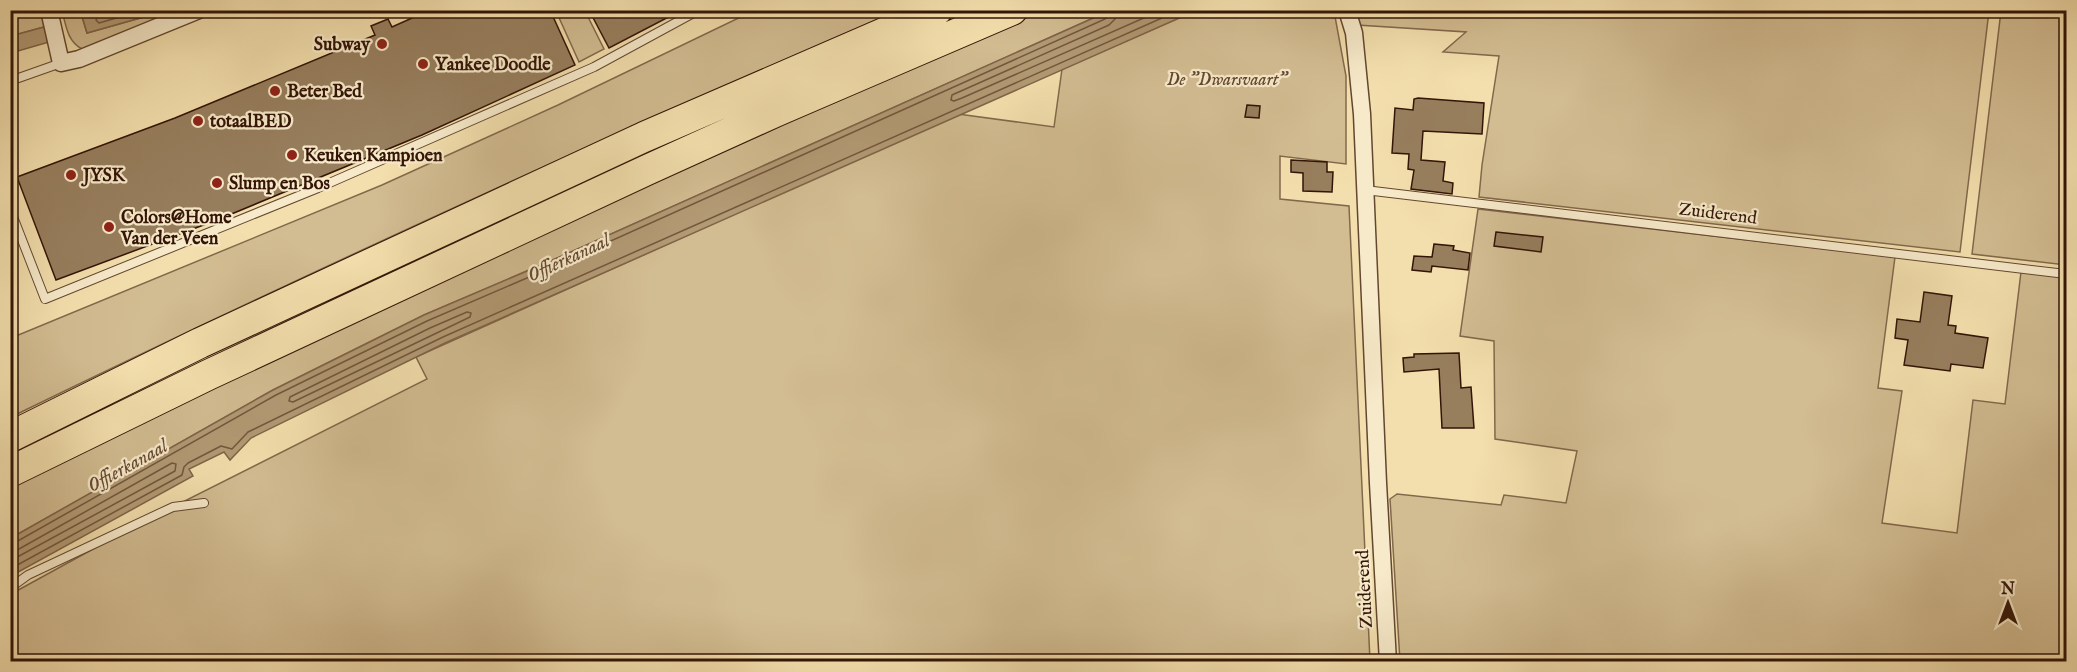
<svg xmlns="http://www.w3.org/2000/svg" width="2077" height="672" viewBox="0 0 2077 672" font-family="'IM FELL English',serif">
  <rect width="100%" height="100%" fill="#f3dfad"/>
  <filter id="stains"><feTurbulence type="fractalNoise" baseFrequency=".00333" numOctaves="4"/><feColorMatrix values="0 0 0 0 .2 0 0 0 0 .09 0 0 0 0 .02 0 0 0 .5 -.17"/></filter>
  <radialGradient id="worn" r=".72"><stop offset=".6" stop-color="#630" stop-opacity="0"/><stop offset="1" stop-color="#630" stop-opacity=".3"/></radialGradient>
  <!-- green -->
  <path fill="#d2bc91" stroke="#82684c" stroke-width="1.5" d="M1385,10L1407,13L1408,10L1989,11L1960,252L1479,197L1482,165L1499,56L1443,52L1466,32L1357,25L1352,11Z
    M11,11H41L44,27L11,36Z
    M62,11H104L82,17L87,33L165,11H177L82,49C67,41 66,25 62,11Z
    M556,11H585L604,49L579,62Z
    M753,11H897C598,139 303,275 11,417V338L382,185L558,105Z
    M1042,11H1109L562,256L424,315L273,390L11,538V487L216,383L543,231Z
    M1195,11H1334L1346,76V164L1280,156V199L1349,206L1370,661L11,662V594L135,526L427,379L416,357L958,114L1054,127L1062,69Z
    M2001,11H2066V265L1972,254Z
    M1478,209L1895,257L1878,388L1902,391L1882,523L1957,533L1973,400L2005,404L2021,272L2066,277V661H1400L1390,499L1397,494L1501,505L1504,495L1566,503L1577,451L1495,439L1494,341L1460,336Z"/>
  <!-- water -->
  <path fill="#b29a74" stroke="#7f6448" stroke-width="1.5" d="M104,11V10L165,11L87,33L82,16Z
    M1109,11H1195L445,343L251,438L230,460L224,452L189,469L193,476L11,576V538L273,390L424,315L562,256Z
    M44,27L49,42L11,53V36Z"/>
  <g fill="none" stroke-linecap="round" stroke-linejoin="round">
    <!-- shore -->
    <path stroke="#72573d" stroke-width="1.5" d="M100,10L96,20L99,23L144,10
      M1117,10L1115,19L1109,25L952,95L951,100L954,101L962,98L1162,10
      M467,312L471,313L470,317L293,402L289,401L290,397L430,328Z
      M10,543L16,542L276,395L427,321L564,262L1105,19L1109,16L1110,10
      M10,550L19,549L172,463L176,464L175,471L10,561
      M10,569L182,475L184,467L188,463L221,446L232,449L248,432L443,337L1180,10"/>
  </g>
  <!-- building -->
  <path fill="#977e5d" stroke="#331406" stroke-width="1.5" d="M420,10H550L575,65L422,135L217,220L56,280L17,177L175,118L375,35L371,26L388,19L392,27L421,14Z
    M589,10H682L609,48Z
    M1418,98L1484,103L1482,134L1423,131L1421,160L1445,162L1443,181L1453,183L1452,194L1411,189L1414,170L1408,169L1409,154L1392,153L1395,108L1413,110L1414,99Z
    M1247,105L1260,106L1259,118L1245,117Z
    M1291,160L1327,162V172H1333L1332,192L1303,191V173L1291,172Z
    M1496,232L1543,237L1541,252L1494,246Z
    M1434,244L1454,246L1453,250L1470,253L1468,270L1432,266L1431,272L1412,270L1414,256L1432,257Z
    M1924,292L1952,296L1948,325L1956,326L1955,333L1988,338L1983,368L1951,364L1950,371L1904,365L1908,340L1895,338L1897,319L1920,322Z
    M1459,353L1461,388L1471,387L1474,428H1442L1439,369L1404,372L1403,358L1414,357V354Z"/>
  <g fill="none" stroke-linecap="round" stroke-linejoin="round">
    <defs>
      <path id="lane" d="M10,81L61,63
        M1365,190L2066,274
        M10,209L45,299L318,188L594,67L699,10
        M10,588L28,575L173,507L204,503"/>
      <path id="street" d="M49,10L61,63L79,59L199,10
        M1347,10L1354,33L1362,114L1378,483L1388,662"/>
      <path id="highway" d="M10,437L200,343L644,137L937,10
        M10,472L208,375L647,170L777,111L1012,10"/>
    </defs>
    <!-- lane casing -->
    <use href="#lane" stroke="#634730" stroke-width="10"/>
    <!-- street casing -->
    <use href="#street" stroke="#634730" stroke-width="19"/>
    <!-- highway casing -->
    <use href="#highway" stroke="#331406" stroke-width="32"/>
    <!-- lane -->
    <use href="#lane" stroke="#f7eaca" stroke-width="8"/>
    <!-- street -->
    <use href="#street" stroke="#f7eaca" stroke-width="16"/>
    <!-- highway -->
    <use href="#highway" stroke="#f3dfad" stroke-width="30"/>
  </g>
  <!-- markers -->
  <g fill="#8f2418" stroke="#f7eaca" stroke-width="2">
    <circle cx="382" cy="44" r="6"/>
    <circle cx="423" cy="64" r="6"/>
    <circle cx="275" cy="91" r="6"/>
    <circle cx="198" cy="121" r="6"/>
    <circle cx="292" cy="155" r="6"/>
    <circle cx="71" cy="175" r="6"/>
    <circle cx="217" cy="183" r="6"/>
    <circle cx="109" cy="227" r="6"/>
  </g>
  <g text-anchor="middle" stroke-width="4.5" stroke-linejoin="round" paint-order="stroke">
    <!-- poi labels -->
    <g font-size="18" font-weight="bold" fill="#331406" stroke="#f7eaca" text-anchor="start">
      <text x="370" y="50" text-anchor="end">Subway</text>
      <text x="435" y="70">Yankee Doodle</text>
      <text x="287" y="97">Beter Bed</text>
      <text x="210" y="127">totaalBED</text>
      <text x="304" y="161">Keuken Kampioen</text>
      <text x="83" y="181">JYSK</text>
      <text x="229" y="189">Slump en Bos</text>
      <text x="121" y="223">Colors@Home<tspan x="121" dy="21">Van der Veen</tspan></text>
    </g>
    <!-- park labels -->
    <g font-size="18" font-style="italic" fill="#634630" stroke="#f7eaca">
      <text x="1227" y="85">De "Dwarsvaart"</text>
    </g>
    <!-- street labels -->
    <g font-size="18" fill="#331406" stroke="#f7eaca">
      <text transform="translate(1718 213) rotate(7)" y="6">Zuiderend</text>
      <text transform="translate(1364 589) rotate(-93)" y="6">Zuiderend</text>
    </g>
    <!-- water labels -->
    <g font-size="20" font-style="italic" fill="#664a32" stroke="#f7eaca">
      <text transform="translate(568 257) rotate(-25)" y="7">Offierkanaal</text>
      <text transform="translate(127 465) rotate(-29)" y="7">Offierkanaal</text>
    </g>
  </g>
  <!-- margin -->
  <rect width="2077" height="672" fill="none" stroke="#f3dfad" stroke-width="36"/>
  <rect x="12" y="12" width="2053" height="648" fill="none" stroke="#331406" stroke-width="3"/>
  <rect x="18" y="18" width="2041" height="636" fill="none" stroke="#331406" stroke-width="1.5"/>
  <!-- north arrow -->
  <g transform="translate(2008 603)" stroke="#f7eaca" stroke-width="4.5" paint-order="stroke">
  <path d="M0-4.5L10 22L0 15L-10 22Z" fill="#331406"/>
  <text y="-9" font-size="16" font-weight="bold" text-anchor="middle" fill="#331406">N</text>
  </g>
  <rect width="100%" height="100%" filter="url(#stains)"/>
  <rect width="100%" height="100%" fill="url(#worn)"/>
</svg>
